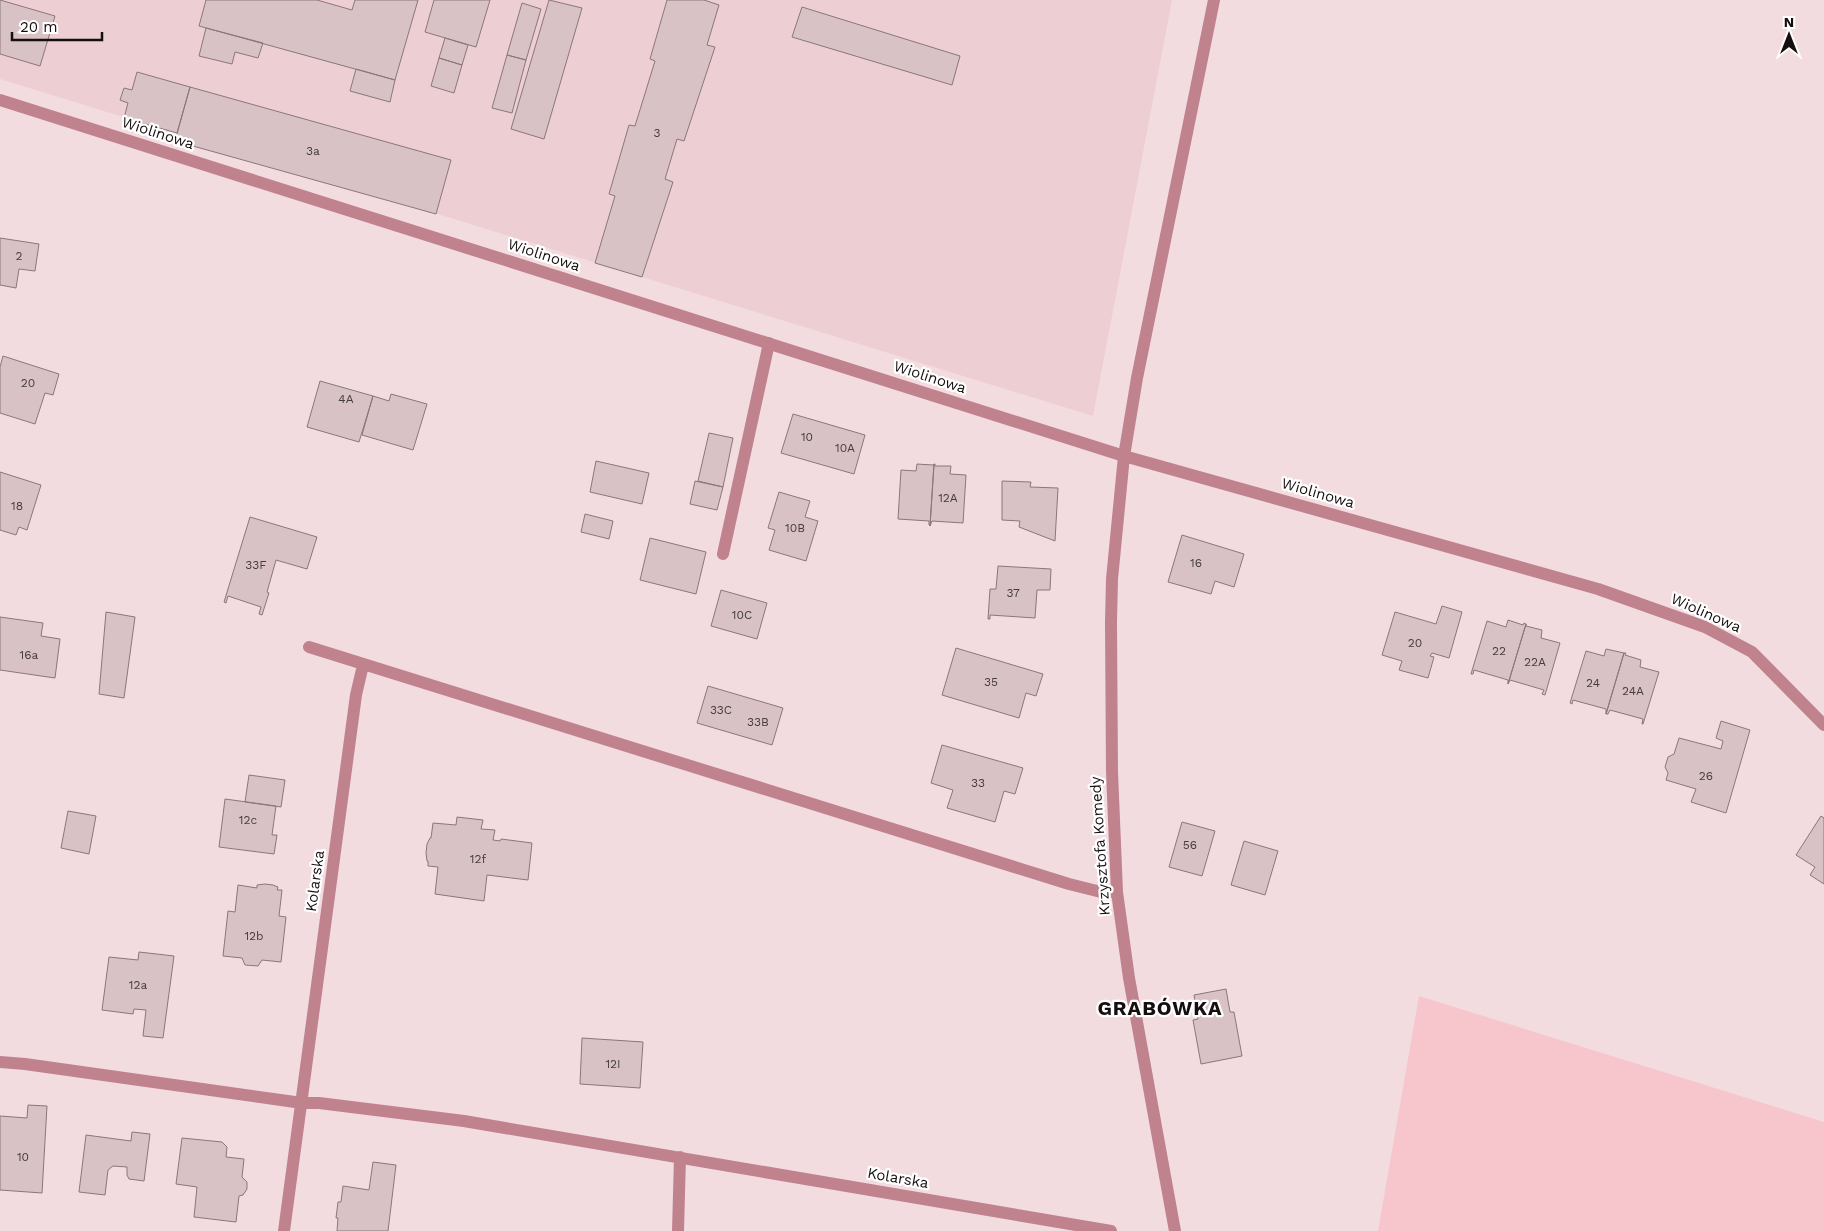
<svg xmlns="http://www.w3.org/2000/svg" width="1824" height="1231" viewBox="0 0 1824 1231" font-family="'Work Sans',sans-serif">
  <rect width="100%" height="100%" fill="#f3dcdf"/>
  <!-- built -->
  <path fill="#edced2" d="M0,0H1172L1093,416L0,79Z"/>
  <!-- green -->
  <path fill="#f7c5cc" d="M1419,996L1824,1122V1231H1378Z"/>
  <!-- building -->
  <path fill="#d8c2c5" stroke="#8a7779" d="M0,0L55,16L40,66L0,54Z
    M206,0H317L352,10L355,0H418L395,80L199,26Z
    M434,0H490L476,47L425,32Z
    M549,0L582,8L544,139L511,129Z
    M667,0H704L719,5L707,45L715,47L684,141L677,139L665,179L673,182L642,277L595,263L615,196L609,194L629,125L635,126L655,61L650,59Z
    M522,3L541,9L526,60L507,55Z
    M802,7L960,56L952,85L792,37Z
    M206,28L263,43L258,58L235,52L232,64L199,56Z
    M445,38L468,45L462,65L439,58Z
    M507,55L526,60L512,113L492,108Z
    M439,58L462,65L454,93L431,86Z
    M356,69L395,80L390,102L350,91Z
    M137,72L190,87L177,133L124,118L128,103L120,100L124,88L132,90Z
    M190,87L451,160L436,214L175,141Z
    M0,238L39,244L35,271L19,269L16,288L0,285Z
    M3,356L59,374L53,395L45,393L35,424L0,413V367Z
    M320,381L373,396L359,442L307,427Z
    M391,394L427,404L413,450L362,435L373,396L389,401Z
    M793,414L865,435L854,474L781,453Z
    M709,433L733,438L723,487L698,481Z
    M596,461L649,473L642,504L590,492Z
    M917,464L933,465L934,464L930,526L929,525V521L898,519L901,470L916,471Z
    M934,464H935V466H951L950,474L966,475L963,523L932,521L930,526Z
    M0,472L41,485L27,530L19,527L16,535L0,530Z
    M695,481L723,487L717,510L690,504Z
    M1002,481L1031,482L1030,487L1058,488L1055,541L1019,527L1020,521L1002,520Z
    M779,492L810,501L805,517L818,521L806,561L769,550L775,530L768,528Z
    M585,514L613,521L609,539L581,532Z
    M250,517L317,537L307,569L276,560L267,592L269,593L262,615L259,614L261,607L228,596L226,603L224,602Z
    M1182,535L1244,554L1234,587L1215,581L1211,594L1168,582Z
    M650,538L706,552L696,594L640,580Z
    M998,566L1051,569L1050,590H1037L1035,618L990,615V619H988L990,589H996Z
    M721,590L767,603L757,639L711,626Z
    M1442,606L1462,612L1449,658L1432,653L1430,656L1434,657L1428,678L1399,670L1402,661L1382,655L1395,612L1436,624Z
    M106,612L135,617L124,698L99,694Z
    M0,617L43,623L41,636L60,639L55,678L0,670Z
    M1508,620L1523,625L1524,623L1526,624L1508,684V680L1474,670L1473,674H1471L1487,621L1506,627Z
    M1526,624V626L1542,630L1541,638L1560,643L1545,695L1542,694L1544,690L1510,680L1508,684Z
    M956,648L1043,674L1036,696L1026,693L1019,718L942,695Z
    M1606,649L1624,653L1606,714V709L1573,700L1572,704L1570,703L1586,651L1604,656Z
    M1624,653H1626L1625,655L1641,660L1640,667L1659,672L1643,724H1642L1643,719L1610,710L1608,714H1606Z
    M708,686L783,708L772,745L697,723Z
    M1721,721L1750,730L1726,813L1691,802L1696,789L1666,780L1668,773L1665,767L1668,757L1674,754L1679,738L1721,749L1723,741L1716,738Z
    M942,745L1023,768L1015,794L1004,791L995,822L947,808L953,790L931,783Z
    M249,775L285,780L281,807L245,802Z
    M225,799L276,806L272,835H277L274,854L219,847Z
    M68,811L96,816L89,854L61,848Z
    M1821,816L1824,818V884L1810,875L1815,867L1796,855Z
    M457,817L483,820L481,829L495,830L493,840L500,841L501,839L532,843L528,880L487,875L484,901L435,894L438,867L428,866V861H427L426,853L427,844L430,838H431L433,823L456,825Z
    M1182,822L1215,831L1202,876L1169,867Z
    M1244,841L1278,851L1265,895L1231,885Z
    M265,884L273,885L278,887L277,890H282L279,916L286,917L281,962L262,960L258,966L245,965L242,958L223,956L228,911L235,912L238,885L257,888V885Z
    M139,952L174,956L163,1038L143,1036L146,1010L134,1009L133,1014L102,1010L109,957L138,960Z
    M1226,989L1230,1012H1234L1242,1056L1201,1064L1193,1020L1198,1019L1194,995Z
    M582,1038L643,1042L640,1088L580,1084Z
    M28,1105L47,1106L42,1193L0,1190V1116L27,1118Z
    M132,1132L150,1134L144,1181L129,1179L127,1175V1167L113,1166L108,1170L105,1195L79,1192L86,1135L131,1141Z
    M182,1138L222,1142L227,1147L226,1157L244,1159L242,1177L247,1182V1189L243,1195L239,1196L236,1222L194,1217L197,1187L176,1184Z
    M373,1162L396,1165L388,1231H337L338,1218H336L338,1202H341L343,1186L369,1190Z"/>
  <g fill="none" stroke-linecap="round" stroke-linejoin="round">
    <!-- service -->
    <path stroke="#c0828d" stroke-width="12" d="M723,554L769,343"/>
    <!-- minor -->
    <path stroke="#c0828d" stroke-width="12" d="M0,100L1124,456L1598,589L1705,627L1752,652L1824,725
      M309,647L1069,884L1101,892H1117
      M0,1062L25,1064L302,1103H319L464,1121L1111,1231
      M284,1231L356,695L363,665
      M678,1231L680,1157
      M1175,1231L1129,978L1117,892L1112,772L1111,622L1112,579L1124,456L1137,378L1214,0"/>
  </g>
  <g text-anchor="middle" stroke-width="4.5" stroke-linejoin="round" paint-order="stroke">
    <!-- number labels -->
    <g font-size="12" fill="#463c3d">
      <text x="657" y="137">3</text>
      <text x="313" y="155">3a</text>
      <text x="19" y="260">2</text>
      <text x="28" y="387">20</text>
      <text x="346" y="403">4A</text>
      <text x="807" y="441">10</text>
      <text x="845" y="452">10A</text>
      <text x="948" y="502">12A</text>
      <text x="17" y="510">18</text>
      <text x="795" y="532">10B</text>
      <text x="1196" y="567">16</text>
      <text x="256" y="569">33F</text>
      <text x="1013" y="597">37</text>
      <text x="742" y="619">10C</text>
      <text x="1415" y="647">20</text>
      <text x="1499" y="655">22</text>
      <text x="29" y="659">16a</text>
      <text x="1535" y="666">22A</text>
      <text x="991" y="686">35</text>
      <text x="1593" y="687">24</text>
      <text x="1633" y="695">24A</text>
      <text x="721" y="714">33C</text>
      <text x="758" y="726">33B</text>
      <text x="1706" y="780">26</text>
      <text x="978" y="787">33</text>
      <text x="248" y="824">12c</text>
      <text x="1190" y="849">56</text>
      <text x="478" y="863">12f</text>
      <text x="254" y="940">12b</text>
      <text x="138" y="989">12a</text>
      <text x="613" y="1068">12I</text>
      <text x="23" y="1161">10</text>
    </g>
    <!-- street labels -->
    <g font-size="15" fill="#160f10" stroke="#fff">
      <text transform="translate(158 133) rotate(18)" y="5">Wiolinowa</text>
      <text transform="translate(544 255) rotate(18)" y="5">Wiolinowa</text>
      <text transform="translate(930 377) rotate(18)" y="5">Wiolinowa</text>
      <text transform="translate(1318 493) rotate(16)" y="5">Wiolinowa</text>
      <text transform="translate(1706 613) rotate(24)" y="5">Wiolinowa</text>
      <text transform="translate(1100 846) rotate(-94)" y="5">Krzysztofa Komedy</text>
      <text transform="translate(315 881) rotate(-82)" y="5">Kolarska</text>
      <text transform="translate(898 1178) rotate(10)" y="5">Kolarska</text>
    </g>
    <!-- district labels -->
    <g font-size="20" font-weight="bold" letter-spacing="1" fill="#160f10" stroke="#fff">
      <text x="1160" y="1015">GRABÓWKA</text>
    </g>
  </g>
  <!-- north arrow -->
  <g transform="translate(1789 35)" stroke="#ffffff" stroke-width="4" paint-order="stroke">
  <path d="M0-4L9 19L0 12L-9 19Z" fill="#160f10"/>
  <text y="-8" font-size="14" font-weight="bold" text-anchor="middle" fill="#160f10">N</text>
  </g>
  <!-- scale -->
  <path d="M12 32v8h90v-8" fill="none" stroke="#160f10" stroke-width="2.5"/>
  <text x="20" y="32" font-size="15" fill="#160f10" stroke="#ffffff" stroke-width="4" paint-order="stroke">20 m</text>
</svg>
